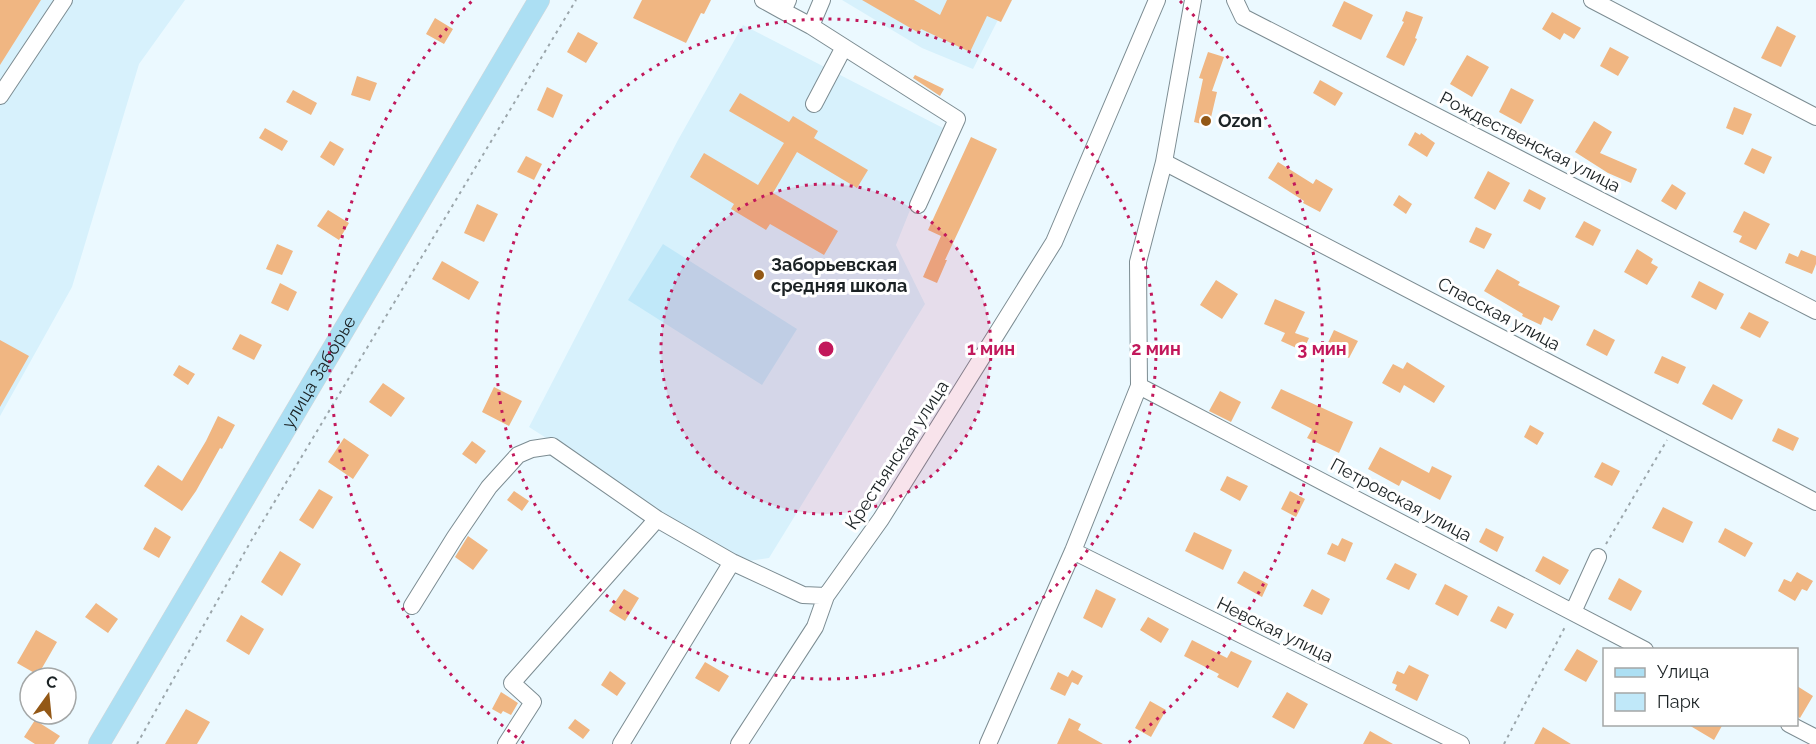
<svg xmlns="http://www.w3.org/2000/svg" width="1816" height="744" viewBox="0 0 1816 744" font-family="Raleway,sans-serif">
  <rect width="100%" height="100%" fill="#ebf9ff"/>
  <!-- built -->
  <path fill="#d7f1fc" d="M0,0H185L139,64L72,287L0,416Z
    M842,0H1008L973,69L922,48Z
    M743,25L943,128L896,245L925,304L769,558L741,562L529,427L678,140Z"/>
  <!-- green -->
  <path fill="#c0e8f9" d="M663,244L797,329L762,385L628,300Z"/>
  <!-- building -->
  <path fill="#f0b682" d="M0,0H41L0,65Z
    M642,0H711L704,14L701,13L686,43L633,18Z
    M862,0H914L940,15L947,0H1012L1001,22L987,16L970,52L921,29L919,33Z
    M1344,1L1373,15L1361,40L1332,26Z
    M1406,11L1423,17L1415,38L1417,39L1404,66L1386,57L1404,22L1402,21Z
    M1552,12L1581,28L1574,39L1564,33L1560,40L1542,29Z
    M435,18L453,29L444,44L426,34Z
    M1777,26L1796,36L1781,67L1761,58Z
    M578,32L598,43L586,63L567,52Z
    M1610,47L1629,57L1618,76L1600,66Z
    M1208,52L1224,57L1212,91L1217,92L1209,126L1194,122L1203,79L1199,78Z
    M1467,55L1489,67L1472,97L1450,84Z
    M915,75L944,89L940,96L913,78Z
    M357,76L377,83L370,101L351,95Z
    M1320,80L1343,93L1335,106L1313,93Z
    M547,87L563,95L553,118L537,110Z
    M1511,88L1534,100L1521,124L1499,112Z
    M293,90L317,103L311,115L286,102Z
    M740,93L789,122L793,116L818,131L814,138L868,170L857,188L797,152L773,193L838,231L824,255L770,224L766,230L731,209L734,204L690,177L704,153L758,185L784,143L729,111Z
    M1734,107L1752,114L1743,135L1726,128Z
    M1594,121L1612,132L1600,153L1637,169L1631,183L1608,173L1575,152Z
    M265,128L288,141L282,151L259,138Z
    M1415,132L1420,135L1421,133L1435,143L1427,157L1408,145Z
    M971,137L997,149L945,260H947L937,283L923,277L941,236L928,230Z
    M330,141L344,149L334,166L320,157Z
    M1752,148L1772,157L1764,174L1744,164Z
    M526,156L542,164L534,180L517,172Z
    M1278,162L1313,184L1316,179L1333,189L1320,212L1303,203L1304,201L1268,178Z
    M1488,171L1510,183L1495,210L1474,198Z
    M1672,184L1686,193L1676,210L1661,201Z
    M1529,189L1546,198L1540,210L1523,201Z
    M1399,195L1412,204L1406,214L1393,205Z
    M477,204L498,214L484,242L464,233Z
    M328,210L349,223L339,240L317,226Z
    M1744,211L1770,224L1756,250L1739,242L1742,236L1733,232Z
    M1584,221L1601,230L1593,246L1575,237Z
    M1476,227L1492,234L1484,249L1469,242Z
    M277,244L293,251L282,275L266,269Z
    M1637,249L1653,259L1651,263L1658,267L1647,285L1624,272Z
    M1801,250L1816,256V264L1812,274L1785,263L1789,253L1798,257Z
    M442,261L479,282L469,300L432,279Z
    M1497,269L1520,282L1518,285L1560,306L1552,321L1544,317L1541,325L1522,316L1523,314L1484,291Z
    M1216,280L1238,294L1222,319L1200,305Z
    M1699,281L1724,294L1716,310L1691,297Z
    M280,283L297,292L288,311L271,303Z
    M1275,299L1305,312L1295,333L1309,338L1303,351L1281,341L1285,333L1264,324Z
    M1749,312L1769,322L1760,338L1740,328Z
    M1594,329L1615,340L1607,356L1586,345Z
    M1334,330L1358,341L1349,358L1326,347Z
    M240,334L262,345L254,360L232,349Z
    M0,340L29,356L0,407Z
    M1662,356L1686,367L1678,384L1654,373Z
    M1407,362L1445,386L1434,403L1404,385L1400,393L1382,383L1393,364L1403,369Z
    M179,365L195,374L188,385L173,375Z
    M383,383L405,398L391,417L369,402Z
    M1713,384L1743,400L1732,420L1702,404Z
    M494,387L522,401L509,426L482,412Z
    M1281,389L1353,422L1339,453L1307,438L1312,429L1271,408Z
    M1220,391L1241,402L1231,422L1209,411Z
    M218,416L235,425L222,449L220,448L196,491L182,511L144,486L158,465L182,481L206,441Z
    M1530,425L1544,433L1537,445L1524,437Z
    M1778,428L1799,438L1793,451L1772,441Z
    M344,438L369,455L353,479L328,462Z
    M472,441L486,451L476,464L462,454Z
    M1380,447L1429,473L1432,466L1452,476L1440,500L1402,480L1399,486L1368,469Z
    M1602,462L1620,471L1612,486L1594,477Z
    M1227,476L1248,486L1240,501L1220,490Z
    M319,489L333,497L313,529L299,520Z
    M514,491L529,501L522,511L507,500Z
    M1290,491L1305,499L1296,517L1281,509Z
    M1663,507L1693,522L1683,543L1652,528Z
    M155,527L171,537L159,558L143,549Z
    M1486,528L1504,537L1497,552L1479,542Z
    M1725,528L1753,543L1745,557L1718,542Z
    M1194,532L1232,550L1223,570L1185,551Z
    M468,536L488,550L473,570L455,557Z
    M1342,538L1353,543L1345,562L1327,554L1332,543L1338,546Z
    M280,551L301,564L282,596L261,582Z
    M1543,556L1569,570L1560,585L1535,571Z
    M1395,563L1417,574L1409,590L1386,579Z
    M1244,571L1268,584L1262,597L1237,583Z
    M1797,572L1813,581L1807,591L1802,589L1795,601L1778,591L1784,579L1791,582Z
    M1619,578L1642,591L1631,611L1608,599Z
    M1445,584L1468,596L1458,616L1435,604Z
    M624,589L639,598L625,621L609,611Z
    M1096,589L1116,599L1102,628L1083,618Z
    M1312,589L1330,599L1322,615L1303,606Z
    M96,603L118,619L108,633L85,617Z
    M1498,606L1514,614L1506,629L1490,621Z
    M241,615L264,629L249,655L226,641Z
    M1148,617L1169,629L1161,643L1140,630Z
    M36,630L57,642L38,675L17,663Z
    M1192,640L1227,658L1231,651L1252,661L1238,688L1217,677L1219,674L1184,656Z
    M1577,649L1598,661L1586,682L1564,670Z
    M705,662L729,676L719,692L695,678Z
    M1409,665L1429,675L1417,701L1395,690L1397,685L1392,683L1397,671L1404,674Z
    M1072,670L1083,676L1078,685L1072,682L1065,696L1050,689L1058,672L1068,677Z
    M610,671L626,683L617,696L601,685Z
    M1797,686L1813,696L1800,718L1797,716Z
    M501,692L518,703L511,715L503,711L501,714L492,709Z
    M1287,692L1308,704L1294,729L1272,717Z
    M1150,701L1166,710L1151,737L1135,728Z
    M186,709L210,722L197,744H165Z
    M1069,718L1081,724L1078,730L1103,744H1057Z
    M575,719L590,730L583,739L568,728Z
    M35,720L60,736L54,744H35L24,737Z
    M1687,724H1723L1714,740Z
    M1543,727L1571,744H1534Z
    M1370,731L1393,744H1363Z"/>
  <g fill="none" stroke-linecap="round" stroke-linejoin="round">
    <defs>
      <path id="minor" d="M763,0L783,11
        M788,0L783,11L811,26
        M822,0L811,26L957,119L918,205
        M1235,0L1243,17L1816,311
        M1592,0L1816,117
        M0,96L64,0
        M814,104L844,47
        M1164,162L1816,502
        M1139,386L1645,650
        M1073,551L1461,744
        M412,606L455,537L489,487L518,455L532,449L552,446L657,519L732,562L803,595L826,596L881,519L1054,242L1157,0
        M1573,612L1598,557
        M1789,724L1816,738
        M506,744L533,702L512,683L657,519
        M621,744L732,562
        M739,744L815,627L826,596
        M988,744L1073,551L1139,386L1138,262L1164,162L1193,0"/>
      <g id="major">
        <path id="s1" d="M99,744L539,0"/>
      </g>
    </defs>
    <!-- minor casing -->
    <use href="#minor" stroke="#7c8c92" stroke-width="18"/>
    <!-- major casing -->
    <use href="#major" stroke="#d6d7d8" stroke-width="22"/>
    <!-- path -->
    <path stroke="#9ba6ab" stroke-width="2" stroke-dasharray="3 4.5" stroke-linecap="butt" d="M1606,544L1667,440
      M137,744L251,541L576,0
      M1504,744L1566,625"/>
    <!-- minor -->
    <use href="#minor" stroke="#fff" stroke-width="16"/>
    <!-- major -->
    <use href="#major" stroke="#acdff3" stroke-width="21"/>
  </g>
  <!-- distance rings -->
  <circle cx="826" cy="349" r="165" fill="#c2185b" fill-opacity=".12"/>
  <g fill="none" stroke="#c2185b" stroke-width="3" stroke-dasharray="3 6">
    <circle cx="826" cy="349" r="165"/>
    <circle cx="826" cy="349" r="330"/>
    <path d="M524 743A496 496 0 0 1 472 1M1180 1A496 496 0 0 1 1128 743"/>
  </g>
  <!-- markers -->
  <g fill="#935816" stroke="#fff" stroke-width="2">
    <circle cx="1206" cy="121" r="6"/>
    <circle cx="759" cy="275" r="6"/>
  </g>
  <g text-anchor="middle" stroke-width="6" stroke-linejoin="round" paint-order="stroke">
    <!-- poi labels -->
    <g font-size="18" font-weight="bold" fill="#1b2224" stroke="#fff" text-anchor="start">
      <text x="1218" y="127">Ozon</text>
      <text x="771" y="271">Заборьевская<tspan x="771" dy="21">средняя школа</tspan></text>
    </g>
    <!-- street labels -->
    <g font-size="18" fill="#1b2224" stroke="#fff">
      <text transform="translate(1530 142) rotate(27)" y="6">Рождественская улица</text>
      <text transform="translate(1499 314) rotate(28)" y="6">Спасская улица</text>
      <text dy="6" stroke="none"><textPath href="#s1" startOffset="432">улица Заборье</textPath></text>
      <text transform="translate(897 455) rotate(-57)" y="6">Крестьянская улица</text>
      <text transform="translate(1401 500) rotate(28)" y="6">Петровская улица</text>
      <text transform="translate(1275 630) rotate(26)" y="6">Невская улица</text>
    </g>
  </g>
  <circle cx="826" cy="349" r="9" fill="#c2185b" stroke="#fff" stroke-width="3"/>
  <g font-size="18" text-anchor="middle" font-weight="bold" fill="#c2185b" stroke="#fff" stroke-width="6" stroke-linejoin="round" paint-order="stroke">
    <text x="991" y="355">1 мин</text>
    <text x="1156" y="355">2 мин</text>
    <text x="1322" y="355">3 мин</text>
  </g>
  <!-- legend -->
  <rect x="1603" y="648" width="195" height="78" fill="#ffffff" stroke="#a4a7a7" stroke-width="1.5"/>
  <rect x="1615" y="668" width="30" height="9" fill="#acdff3" stroke="#a4a7a7" stroke-width="1.5"/>
  <text x="1657" y="678" font-size="18" fill="#1b2224">Улица</text>
  <rect x="1615" y="693" width="30" height="18" fill="#c0e8f9" stroke="#a4a7a7" stroke-width="1.5"/>
  <text x="1657" y="708" font-size="18" fill="#1b2224">Парк</text>
  <!-- north arrow -->
  <g transform="translate(48 696) rotate(15)"><circle r="28" fill="#ffffff" stroke="#a4a7a7" stroke-width="1.5"/>
  <path d="M0-4.5L10 22L0 15L-10 22Z" fill="#935816"/>
  <text y="-9" font-size="16" font-weight="bold" text-anchor="middle" fill="#1b2224">С</text>
  </g>
</svg>
